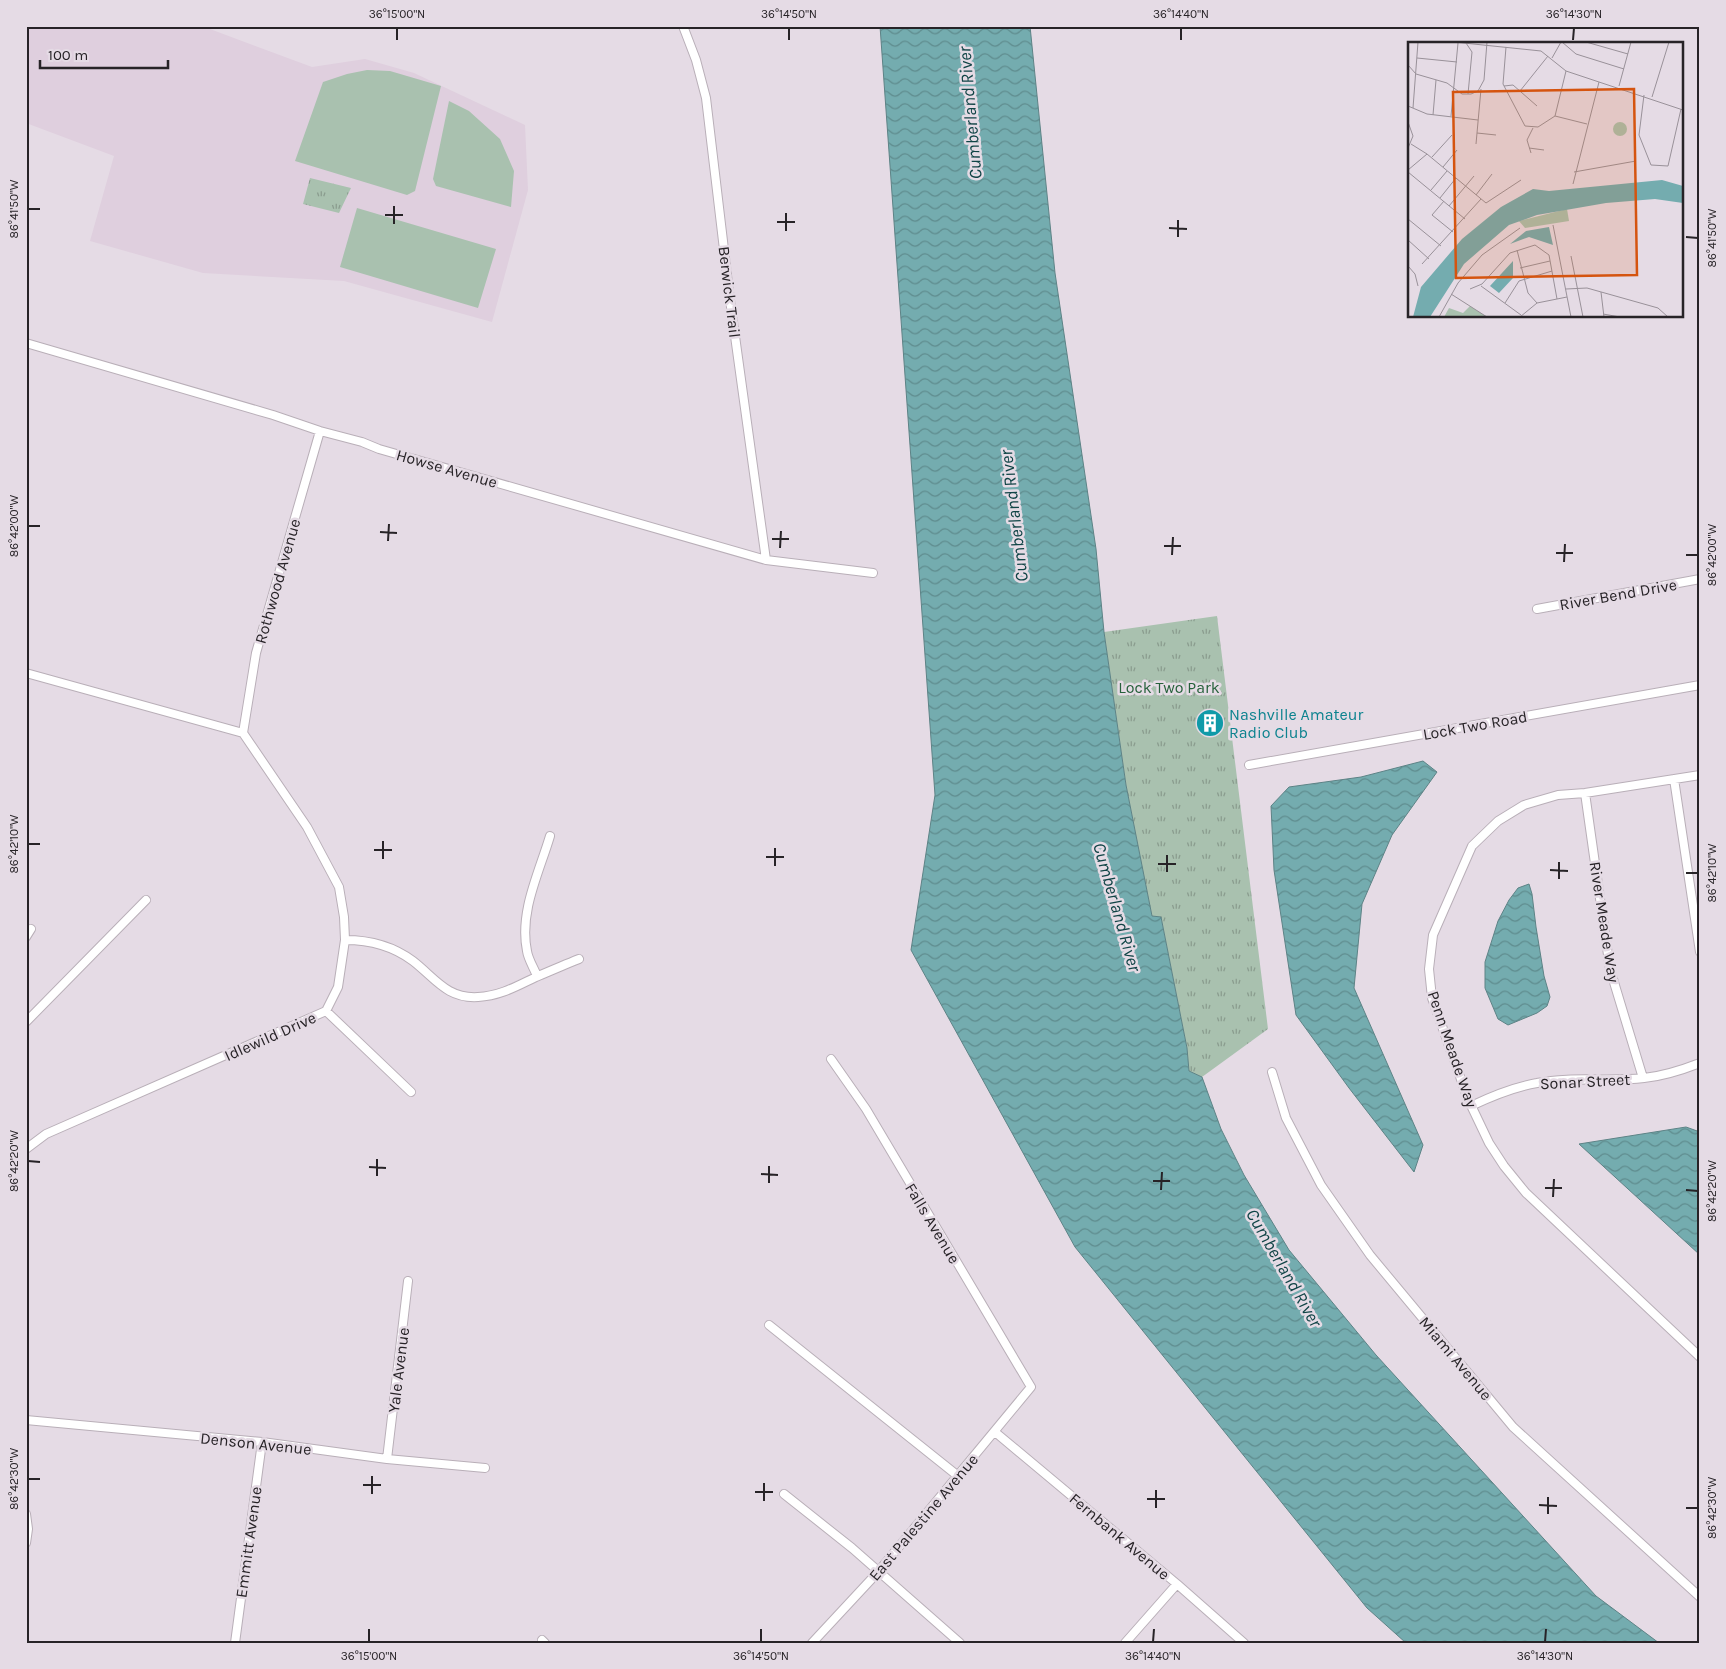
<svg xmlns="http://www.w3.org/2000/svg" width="1726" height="1669" viewBox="0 0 1726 1669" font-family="Karla,sans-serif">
  <defs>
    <pattern id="park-tufts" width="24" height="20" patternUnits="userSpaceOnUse" patternTransform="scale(1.25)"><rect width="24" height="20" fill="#a9c1af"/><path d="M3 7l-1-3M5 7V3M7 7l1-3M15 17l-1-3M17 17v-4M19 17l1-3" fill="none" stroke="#8a9c8e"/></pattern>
    <pattern id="water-waves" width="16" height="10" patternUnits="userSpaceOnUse" patternTransform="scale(1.25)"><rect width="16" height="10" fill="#74acaf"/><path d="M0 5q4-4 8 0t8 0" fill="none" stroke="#5f8c8e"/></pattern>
  </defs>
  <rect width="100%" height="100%" fill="#e5dbe5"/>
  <!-- built -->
  <path fill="#dfcfde" d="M26,26H202L312,67L365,59L414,73L525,125L528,190L492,322L344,281L203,273L90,241L114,156L26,123Z"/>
  <!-- park -->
  <path fill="url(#park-tufts)" d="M310,178L351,188L339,213L303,204Z
    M1217,616L1268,1029L1202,1077L1189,1071L1187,1048L1161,917H1152L1126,785L1104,632Z"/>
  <!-- pitch -->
  <path fill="#a9c1af" d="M367,70L390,71L441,86L415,191L407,195L295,161L323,82L347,74Z
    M449,101L469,111L500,139L514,171L511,207L436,186L433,179Z
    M357,208L496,249L478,308L340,267Z"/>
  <!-- water -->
  <path fill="url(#water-waves)" stroke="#5d8386" d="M880,26H1030L1055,273L1096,549L1104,632L1126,785L1152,916L1161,917L1187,1048L1189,1071L1202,1077L1221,1129L1244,1175L1289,1250L1376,1355L1596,1596L1659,1643H1406L1367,1608L1075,1247L911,950L935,795Z
    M1423,761L1437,772L1392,835L1362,904L1354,988L1423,1145L1414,1172L1349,1088L1296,1015L1274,870L1271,806L1289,787L1361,777Z
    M1529,884L1532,894L1536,927L1544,976L1550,997L1547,1006L1537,1013L1508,1025L1498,1019L1485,988V962L1498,921L1509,900L1518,888Z
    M1686,1127L1700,1132V1255L1579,1144Z"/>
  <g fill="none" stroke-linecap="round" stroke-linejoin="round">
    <defs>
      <path id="street" d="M683,26L696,60L706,98L730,300L766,560
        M26,343L273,415L320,431L362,442L379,449L766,560L873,573
        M1537,609L1700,579
        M26,673L243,733
        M243,733L256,653L320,431
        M1249,765L1700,685
        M1700,775L1585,793L1558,795L1524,805L1498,821L1472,846L1433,935L1429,969L1432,998L1468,1099L1489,1143L1504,1166L1526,1193L1700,1357
        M1674,779L1700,952
        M1585,793L1610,969L1643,1078
        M26,937L31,929
        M345,940C370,940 393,946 413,961C435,978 447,999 478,997C500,996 517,986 536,977C550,971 564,965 579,959
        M537,976C534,968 528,959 527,951C519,912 539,873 550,836
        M326,1011L411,1092
        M26,1022L146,900
        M1272,1072L1286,1118L1321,1185L1370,1255L1513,1427L1700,1597
        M1471,1106C1492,1096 1514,1087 1537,1083C1572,1076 1609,1082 1644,1078C1664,1076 1682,1070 1700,1063
        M26,1149L46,1134L326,1011L338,987L345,940L344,917L339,887L307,827L243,733
        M769,1325L958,1476
        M26,1420L262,1442L387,1459L485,1468
        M995,1432L1177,1584L1244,1643
        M387,1459L408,1281
        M784,1494L852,1548L960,1643
        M26,1514L28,1529L26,1543
        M542,1640L545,1643
        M235,1643L262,1442
        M812,1643L878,1572L1031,1387L866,1109L831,1059
        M1125,1643L1177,1584"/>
    </defs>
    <!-- street casing -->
    <use href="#street" stroke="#b9afb8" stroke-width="10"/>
    <!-- street -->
    <use href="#street" stroke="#fff" stroke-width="8"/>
  </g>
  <!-- ticks -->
  <path fill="none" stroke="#272327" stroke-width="2" d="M397,40V28M789,40V28M1181,40V28M1573,40L1574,28M28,209H40M385,215H403M777,222H795M394,224V206M1169,228L1187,229M786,231V213M1178,237V220M1686,237L1698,238M28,526H40M380,532L397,533M772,539H789M388,541L389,524M1164,546H1181M780,548L781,531M1556,553H1573M1172,555L1173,537M1686,555H1698M1564,562L1565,544M28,844H40M374,850H392M766,857H784M383,859V841M1158,864H1176M775,866V848M1550,870L1568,871M1167,872V855M1686,873H1698M1559,879V862M28,1161L40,1162M369,1167L386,1168M761,1174L778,1175M377,1176V1159M1153,1181H1170M769,1183V1166M1545,1188H1562M1161,1190L1162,1172M1686,1190L1698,1191M1553,1197L1554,1179M28,1479H40M363,1485H381M755,1492H773M372,1494V1476M1147,1499H1165M764,1501V1483M1539,1505L1557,1506M1156,1508V1490M1686,1508H1698M1548,1514V1497M369,1642V1629M761,1642V1629M1153,1642L1154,1629M1545,1642L1546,1629"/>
  <!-- icons -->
  <defs>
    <symbol id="building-disc" viewBox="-11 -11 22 22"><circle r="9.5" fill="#0f9aa8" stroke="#e5dbe5"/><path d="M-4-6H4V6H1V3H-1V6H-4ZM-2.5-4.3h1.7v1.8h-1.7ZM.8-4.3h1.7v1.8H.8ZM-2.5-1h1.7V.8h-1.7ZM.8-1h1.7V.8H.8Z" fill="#fff"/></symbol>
  </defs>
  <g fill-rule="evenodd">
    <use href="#building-disc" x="1194" y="707" width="32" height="32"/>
  </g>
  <g text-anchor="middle" stroke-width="5" stroke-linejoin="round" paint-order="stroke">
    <!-- street labels -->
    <g font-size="16" fill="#272327" stroke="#e5dbe5">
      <text transform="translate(730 292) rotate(83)" y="6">Berwick Trail</text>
      <text transform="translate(447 468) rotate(16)" y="6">Howse Avenue</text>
      <text transform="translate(277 581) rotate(-74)" y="6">Rothwood Avenue</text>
      <text transform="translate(1618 594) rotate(-10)" y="6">River Bend Drive</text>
      <text transform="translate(1475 725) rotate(-10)" y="6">Lock Two Road</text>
      <text transform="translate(1605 922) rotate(81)" y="6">River Meade Way</text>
      <text transform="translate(270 1036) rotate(-24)" y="6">Idlewild Drive</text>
      <text transform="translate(1453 1049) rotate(71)" y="6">Penn Meade Way</text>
      <text transform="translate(1585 1081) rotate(-3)" y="6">Sonar Street</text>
      <text transform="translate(933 1223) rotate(59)" y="6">Falls Avenue</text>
      <text transform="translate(1456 1358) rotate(50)" y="6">Miami Avenue</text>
      <text transform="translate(398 1370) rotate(-83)" y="6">Yale Avenue</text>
      <text transform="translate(256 1443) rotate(6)" y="6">Denson Avenue</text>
      <text transform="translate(923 1517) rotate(-50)" y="6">East Palestine Avenue</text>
      <text transform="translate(1120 1536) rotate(40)" y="6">Fernbank Avenue</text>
      <text transform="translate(248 1542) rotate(-82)" y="6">Emmitt Avenue</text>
    </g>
    <!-- park labels -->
    <g font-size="16" fill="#26613b" stroke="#e5dbe5">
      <text x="1169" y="693">Lock Two Park</text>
    </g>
    <!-- culture labels -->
    <g font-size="16" fill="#0d838f" stroke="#e5dbe5" text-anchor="start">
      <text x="1229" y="720">Nashville Amateur<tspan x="1229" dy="18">Radio Club</tspan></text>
    </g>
    <!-- water labels -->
    <g font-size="18" font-style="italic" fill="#104446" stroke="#e5dbe5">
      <text transform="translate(970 113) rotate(-95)" y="6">Cumberland River</text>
      <text transform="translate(1014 516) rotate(-97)" y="6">Cumberland River</text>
      <text transform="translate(1117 907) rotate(74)" y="6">Cumberland River</text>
      <text transform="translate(1284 1268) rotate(60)" y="6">Cumberland River</text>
    </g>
  </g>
  <!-- overview -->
  <g transform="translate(1408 42)">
    <rect width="275" height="275" fill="#e5dbe5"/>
    <path d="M62,264L79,275H36L41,266L55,271Z" fill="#a9c1af"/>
    <path d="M159,167L161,179L117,186L111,179Z" fill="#a9c1af"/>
    <path d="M205 87a7 7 0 1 1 14 0a7 7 0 1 1-14 0Z" fill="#a9c1af"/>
    <path d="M254,138L275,144V161L247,157L198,161L129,173L101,183L56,222L22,275H5L13,245L54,197L93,165L125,147L141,149ZM141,185L145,203L121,195L102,202L118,189ZM105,219V236L91,251L82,244Z" fill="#74acaf"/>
    <path fill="none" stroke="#999199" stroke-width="1" d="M46,0L133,9L158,29L275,68M154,0L168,12L216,27M178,0L220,12M58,1L64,10L60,52M98,5L95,42L117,84L130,85L147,74M9,16L49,20M144,16L153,0M0,23L8,32L39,41L54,52H63L70,49L76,38L79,0M96,44L105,43L129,64M211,44L223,0M112,49L140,14M236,53L231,93L243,123L260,124L273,67M244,55L261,0M0,64L19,72L70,78M5,66L10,0M25,73L28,38M43,74L50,1M147,74L158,29M147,74L179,82M0,80L5,94L0,106M69,91L88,93M3,102L19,112L78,161L113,138M68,102L73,47M121,106L136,108M123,111L119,98L125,86M24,115L44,93M35,125L49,108M0,128L19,112M0,130L57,177M166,130L228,119M165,142L191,40M23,148L39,129M68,153L84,132M32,156L48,136M36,159L24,173L45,190M41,164L66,134M0,177L33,204M145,183L163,275M0,198L21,217M109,208L120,251L129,261M163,214L175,275M14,222L73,157M0,224L7,232L10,244M112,226L142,219M73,244L113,273M62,247L74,242L102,211L127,203L141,213L149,257M158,247L179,246L250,266L260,275M193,250L196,275M43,252L79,275M97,261L111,239L144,229M195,272L212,275M31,275L50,241L74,213L112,186M112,275L129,261L159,255"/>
    <path fill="#d5540f" fill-opacity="0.15" stroke="#d5540f" stroke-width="2.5" d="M226,47L229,233L48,236L45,50Z"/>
    <rect width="275" height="275" fill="none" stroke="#272327" stroke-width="2.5"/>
  </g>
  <!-- border -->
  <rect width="1726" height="1669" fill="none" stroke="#e5dbe5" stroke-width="55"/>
  <!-- scale -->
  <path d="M40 60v8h128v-8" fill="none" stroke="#272327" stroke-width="2.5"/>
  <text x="48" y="60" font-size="15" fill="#272327" stroke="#e5dbe5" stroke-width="4" paint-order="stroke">100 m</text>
  <rect x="28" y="28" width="1670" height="1614" fill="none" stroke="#272327" stroke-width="2"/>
  <g font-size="12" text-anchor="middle" fill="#272327">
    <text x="397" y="18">36°15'00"N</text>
    <text x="789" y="18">36°14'50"N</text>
    <text x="1181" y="18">36°14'40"N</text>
    <text x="1574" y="18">36°14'30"N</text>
    <text transform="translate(14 209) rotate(-90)" y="4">86°41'50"W</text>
    <text transform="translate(1712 238) rotate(-90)" y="4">86°41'50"W</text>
    <text transform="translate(14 526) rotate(-90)" y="4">86°42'00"W</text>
    <text transform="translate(1712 555) rotate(-90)" y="4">86°42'00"W</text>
    <text transform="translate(14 844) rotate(-90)" y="4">86°42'10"W</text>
    <text transform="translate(1712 873) rotate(-90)" y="4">86°42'10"W</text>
    <text transform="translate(14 1161) rotate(-90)" y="4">86°42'20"W</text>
    <text transform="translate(1712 1191) rotate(-90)" y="4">86°42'20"W</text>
    <text transform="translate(14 1479) rotate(-90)" y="4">86°42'30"W</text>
    <text transform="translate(1712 1508) rotate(-90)" y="4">86°42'30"W</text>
    <text x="369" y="1660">36°15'00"N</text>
    <text x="761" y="1660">36°14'50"N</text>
    <text x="1153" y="1660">36°14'40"N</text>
    <text x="1545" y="1660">36°14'30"N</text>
  </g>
</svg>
